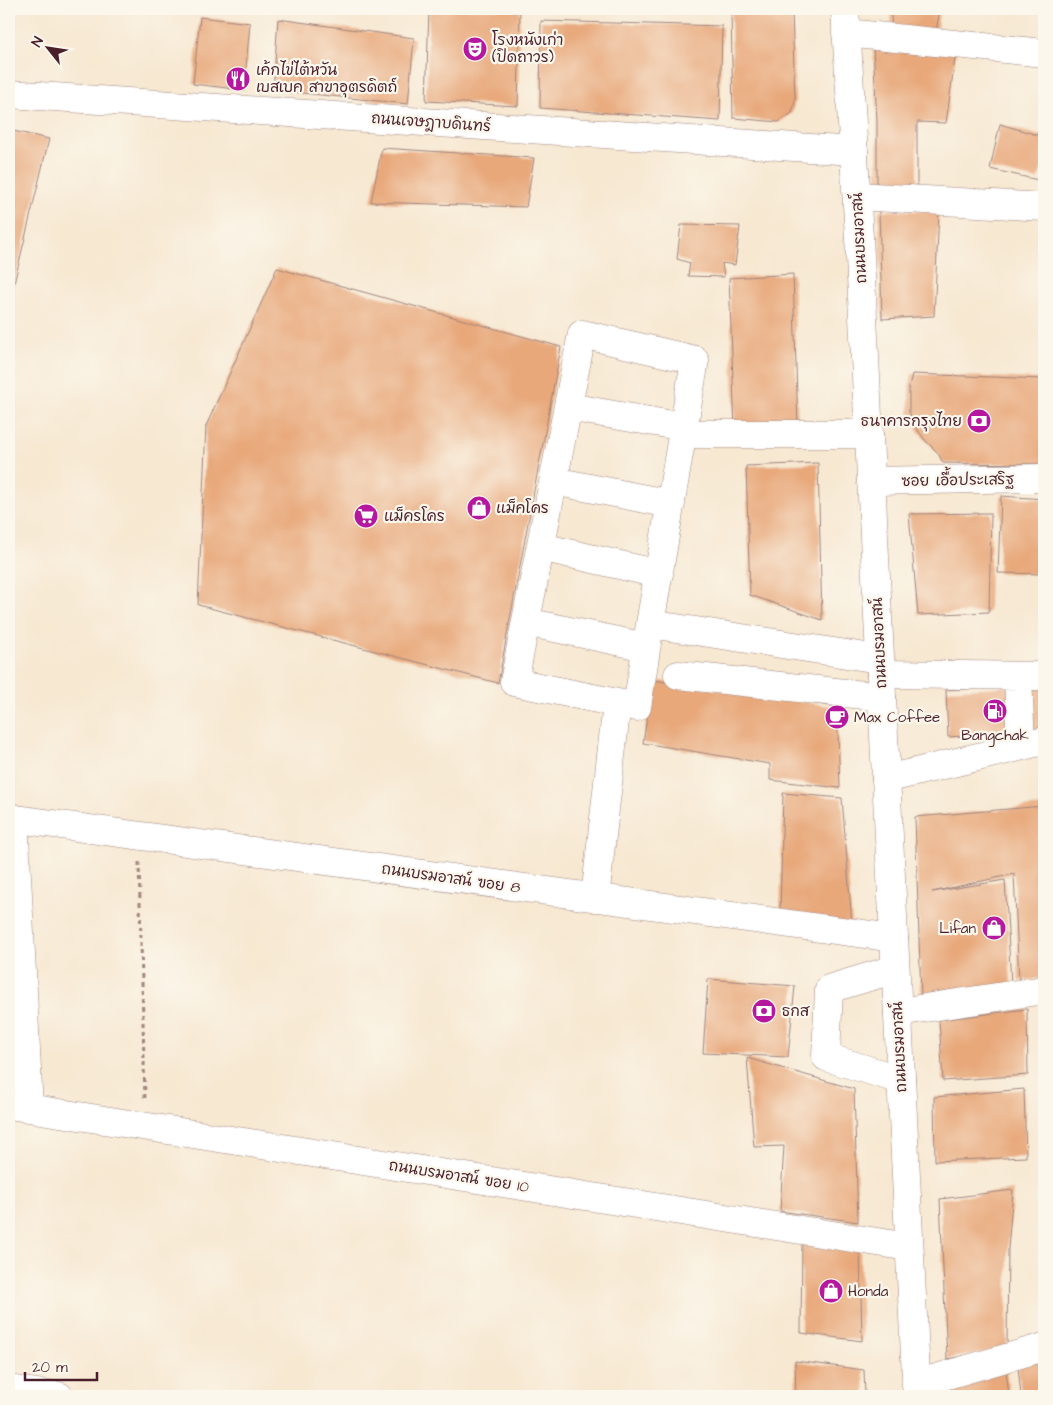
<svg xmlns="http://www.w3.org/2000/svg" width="1053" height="1405" viewBox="0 0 1053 1405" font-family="'Architects Daughter','Playpen Sans Thai',sans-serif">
  <rect width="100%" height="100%" fill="#fbf7ec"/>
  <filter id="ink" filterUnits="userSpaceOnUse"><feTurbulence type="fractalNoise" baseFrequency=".02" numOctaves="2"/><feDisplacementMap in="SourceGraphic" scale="10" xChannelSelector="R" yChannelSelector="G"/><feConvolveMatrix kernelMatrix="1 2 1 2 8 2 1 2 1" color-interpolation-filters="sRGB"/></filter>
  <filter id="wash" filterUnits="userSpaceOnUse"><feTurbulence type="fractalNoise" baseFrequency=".0096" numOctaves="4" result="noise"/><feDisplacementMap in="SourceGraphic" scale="20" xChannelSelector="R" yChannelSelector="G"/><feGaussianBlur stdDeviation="1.12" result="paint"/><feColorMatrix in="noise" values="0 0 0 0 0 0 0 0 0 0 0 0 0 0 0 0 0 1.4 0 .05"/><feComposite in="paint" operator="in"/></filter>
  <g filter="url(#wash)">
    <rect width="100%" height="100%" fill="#f7e8d2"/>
    <g id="blocks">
      <!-- building -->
      <path fill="#e8a87a" d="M429,9H520L518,106L426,101Z
        M731,9H792L795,101L792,113L779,122L733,118Z
        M890,9H940L936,32L892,25Z
        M200,17L250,23L244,90L193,84Z
        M278,19L414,38L408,104L273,90Z
        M541,21L722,26L720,121L540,108Z
        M873,48L956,52L946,123L917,122V187L877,184V120Z
        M1000,124L1044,137V161L1038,180L990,169Z
        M9,130L49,139L9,304Z
        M382,148L534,158L526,207L371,202Z
        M879,210L939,212L934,316L882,319Z
        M681,225L740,226L735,265L722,263L724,277L688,276L690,263L677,259Z
        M277,268L561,347L498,683L198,605L206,426Z
        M793,274L798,427L735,431L729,278Z
        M912,374L1044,379V464L943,463L938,453L925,440L917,429L909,412V387Z
        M818,463L822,620L750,595L746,466Z
        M1001,496L1044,499V574L998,573Z
        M991,513L989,612L918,615L909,514Z
        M653,680L837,707L840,788L770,780V764L643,743Z
        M1044,684V731L948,737L946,690Z
        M783,793L842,798L852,924L780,915Z
        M1044,806V978L1019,981L1014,874L932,892L1005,880L1011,984L921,997L915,817Z
        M708,979L795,986L788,1057L703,1053Z
        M1027,1009L1028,1075L943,1081L939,1020Z
        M747,1058L854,1089L858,1222L780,1211L784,1146L754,1147Z
        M1024,1089L1026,1157L935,1161L934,1097Z
        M1013,1190L1008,1249L1007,1348L947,1359L940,1199Z
        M802,1242L860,1250L862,1341L801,1333Z
        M1044,1359V1396H1021L1018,1366Z
        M795,1361L864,1370L865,1396H796Z
        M1006,1369L1009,1396H938V1389Z"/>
    </g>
  </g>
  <g filter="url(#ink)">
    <use href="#blocks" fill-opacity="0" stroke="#a0847e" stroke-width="1"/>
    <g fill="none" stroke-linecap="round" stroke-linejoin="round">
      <defs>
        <path id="minor" d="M846,33L1044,53
          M9,94L854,151
          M857,196L1044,207
          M568,407L684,427
          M683,434H869
          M554,481L671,504
          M871,481L1044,478
          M541,547L659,574
          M526,622L646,647
          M650,624L695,360L582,334L514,682L637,707L650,624L879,659
          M881,674L1044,676
          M678,675L882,697
          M1018,676L1021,746
          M886,779L1044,741
          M9,818L894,938
          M14,818L29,1108
          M595,898L617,703
          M895,969L829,989L826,1057L901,1080
          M898,1012L1044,990
          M9,1105L909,1247
          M916,1384L1044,1347
          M9,1389L59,1396"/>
        <path id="major" d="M845,9L859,237L917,1396"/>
      </defs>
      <!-- minor casing -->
      <use href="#minor" stroke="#a0847e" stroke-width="29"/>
      <!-- major casing -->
      <use href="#major" stroke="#a0847e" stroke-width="29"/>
      <!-- path -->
      <path stroke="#a0847e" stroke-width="3" stroke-dasharray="4 4" stroke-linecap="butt" d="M139,862L145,1101"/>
      <!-- minor -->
      <use href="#minor" stroke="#fff" stroke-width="28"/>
      <!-- major -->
      <use href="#major" stroke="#fff" stroke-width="28"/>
    </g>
  </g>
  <!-- icons -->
  <defs>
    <symbol id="theatre-disc" viewBox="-11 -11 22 22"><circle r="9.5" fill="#b5179e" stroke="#fbf7ec"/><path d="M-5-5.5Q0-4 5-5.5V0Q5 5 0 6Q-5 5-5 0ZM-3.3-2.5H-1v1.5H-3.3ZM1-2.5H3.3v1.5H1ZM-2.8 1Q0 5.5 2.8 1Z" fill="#fff"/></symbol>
    <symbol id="restaurant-disc" viewBox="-11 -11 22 22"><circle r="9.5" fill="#b5179e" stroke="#fbf7ec"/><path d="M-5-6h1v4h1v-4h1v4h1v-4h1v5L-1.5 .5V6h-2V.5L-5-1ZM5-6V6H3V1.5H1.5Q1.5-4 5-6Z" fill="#fff"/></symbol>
    <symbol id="bank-disc" viewBox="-11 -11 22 22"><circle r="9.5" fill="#b5179e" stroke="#fbf7ec"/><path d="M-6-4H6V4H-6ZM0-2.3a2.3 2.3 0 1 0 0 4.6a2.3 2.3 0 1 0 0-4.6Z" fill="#fff"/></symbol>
    <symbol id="shop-disc" viewBox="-11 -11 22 22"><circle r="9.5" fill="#b5179e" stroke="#fbf7ec"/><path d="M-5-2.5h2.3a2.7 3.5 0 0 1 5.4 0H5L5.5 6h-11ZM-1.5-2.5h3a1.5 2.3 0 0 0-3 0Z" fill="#fff"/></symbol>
    <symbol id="supermarket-disc" viewBox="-11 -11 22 22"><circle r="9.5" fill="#b5179e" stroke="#fbf7ec"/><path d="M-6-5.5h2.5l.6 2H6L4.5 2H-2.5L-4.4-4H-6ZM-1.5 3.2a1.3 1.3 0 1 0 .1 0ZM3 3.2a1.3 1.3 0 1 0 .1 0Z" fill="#fff"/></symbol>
    <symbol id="fuel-disc" viewBox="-11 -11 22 22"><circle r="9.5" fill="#b5179e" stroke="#fbf7ec"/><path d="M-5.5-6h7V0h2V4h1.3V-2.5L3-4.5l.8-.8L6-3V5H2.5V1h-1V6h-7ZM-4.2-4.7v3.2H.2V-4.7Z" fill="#fff"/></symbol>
    <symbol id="cafe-disc" viewBox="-11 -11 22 22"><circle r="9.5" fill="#b5179e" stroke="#fbf7ec"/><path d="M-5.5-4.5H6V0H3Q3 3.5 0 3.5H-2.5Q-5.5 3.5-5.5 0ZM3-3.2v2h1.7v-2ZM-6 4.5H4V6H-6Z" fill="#fff"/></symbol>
  </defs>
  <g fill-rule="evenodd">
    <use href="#theatre-disc" x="461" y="35" width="28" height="28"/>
    <use href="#restaurant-disc" x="224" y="65" width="28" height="28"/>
    <use href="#bank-disc" x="965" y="407" width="28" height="28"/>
    <use href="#shop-disc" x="465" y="494" width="28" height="28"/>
    <use href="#supermarket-disc" x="352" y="502" width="28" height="28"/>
    <use href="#fuel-disc" x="981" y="697" width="28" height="28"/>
    <use href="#cafe-disc" x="823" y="703" width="28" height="28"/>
    <use href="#shop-disc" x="980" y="914" width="28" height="28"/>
    <use href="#bank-disc" x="750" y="997" width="28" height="28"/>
    <use href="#shop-disc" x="817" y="1277" width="28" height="28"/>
  </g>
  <g text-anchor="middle" stroke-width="4.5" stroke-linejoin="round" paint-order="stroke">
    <!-- poi labels -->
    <g font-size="15" fill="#4a1f2b" stroke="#fbf7ec" text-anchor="start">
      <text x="492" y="45">โรงหนังเก่า<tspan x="492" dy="17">(ปิดถาวร)</tspan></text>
      <text x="256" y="75">เค้กไข่ไต้หวัน<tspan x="256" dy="17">เบสเบค สาขาอุตรดิตถ์</tspan></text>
      <text x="962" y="426" text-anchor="end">ธนาคารกรุงไทย</text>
      <text x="496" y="513">แม็คโคร</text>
      <text x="384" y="521">แม็ครโคร</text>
      <text x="854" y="722">Max Coffee</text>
      <text x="995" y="740" text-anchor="middle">Bangchak</text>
      <text x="976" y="933" text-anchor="end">Lifan</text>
      <text x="782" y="1016">ธกส</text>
      <text x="848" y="1296">Honda</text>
    </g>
    <!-- street labels -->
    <g font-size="15" fill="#4a1f2b" stroke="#fbf7ec">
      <text transform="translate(431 122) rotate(4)" y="5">ถนนเจษฎาบดินทร์</text>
      <text transform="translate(859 238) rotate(-93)" y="5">ถนนบรมอาสน์</text>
      <text transform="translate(958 480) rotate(-1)" y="5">ซอย เอื้อประเสริฐ</text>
      <text transform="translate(879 643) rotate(-93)" y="5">ถนนบรมอาสน์</text>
      <text transform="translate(451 878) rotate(8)" y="5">ถนนบรมอาสน์ ฃอย 8</text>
      <text transform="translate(899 1047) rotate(-93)" y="5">ถนนบรมอาสน์</text>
      <text transform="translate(459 1176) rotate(9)" y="5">ถนนบรมอาสน์ ฃอย 10</text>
    </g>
  </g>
  <!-- margin -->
  <rect width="1053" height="1405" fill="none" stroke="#fbf7ec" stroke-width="30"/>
  <!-- north arrow -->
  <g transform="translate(48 48) rotate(300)" stroke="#fbf7ec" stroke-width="4" paint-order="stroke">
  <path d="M0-4L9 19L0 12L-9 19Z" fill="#4a1f2b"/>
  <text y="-8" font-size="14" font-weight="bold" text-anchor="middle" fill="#4a1f2b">N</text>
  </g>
  <!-- scale -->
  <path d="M25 1372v8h72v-8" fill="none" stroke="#4a1f2b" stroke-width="2.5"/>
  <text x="32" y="1372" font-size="15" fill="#4a1f2b" stroke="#fbf7ec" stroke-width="4" paint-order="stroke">20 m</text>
</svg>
